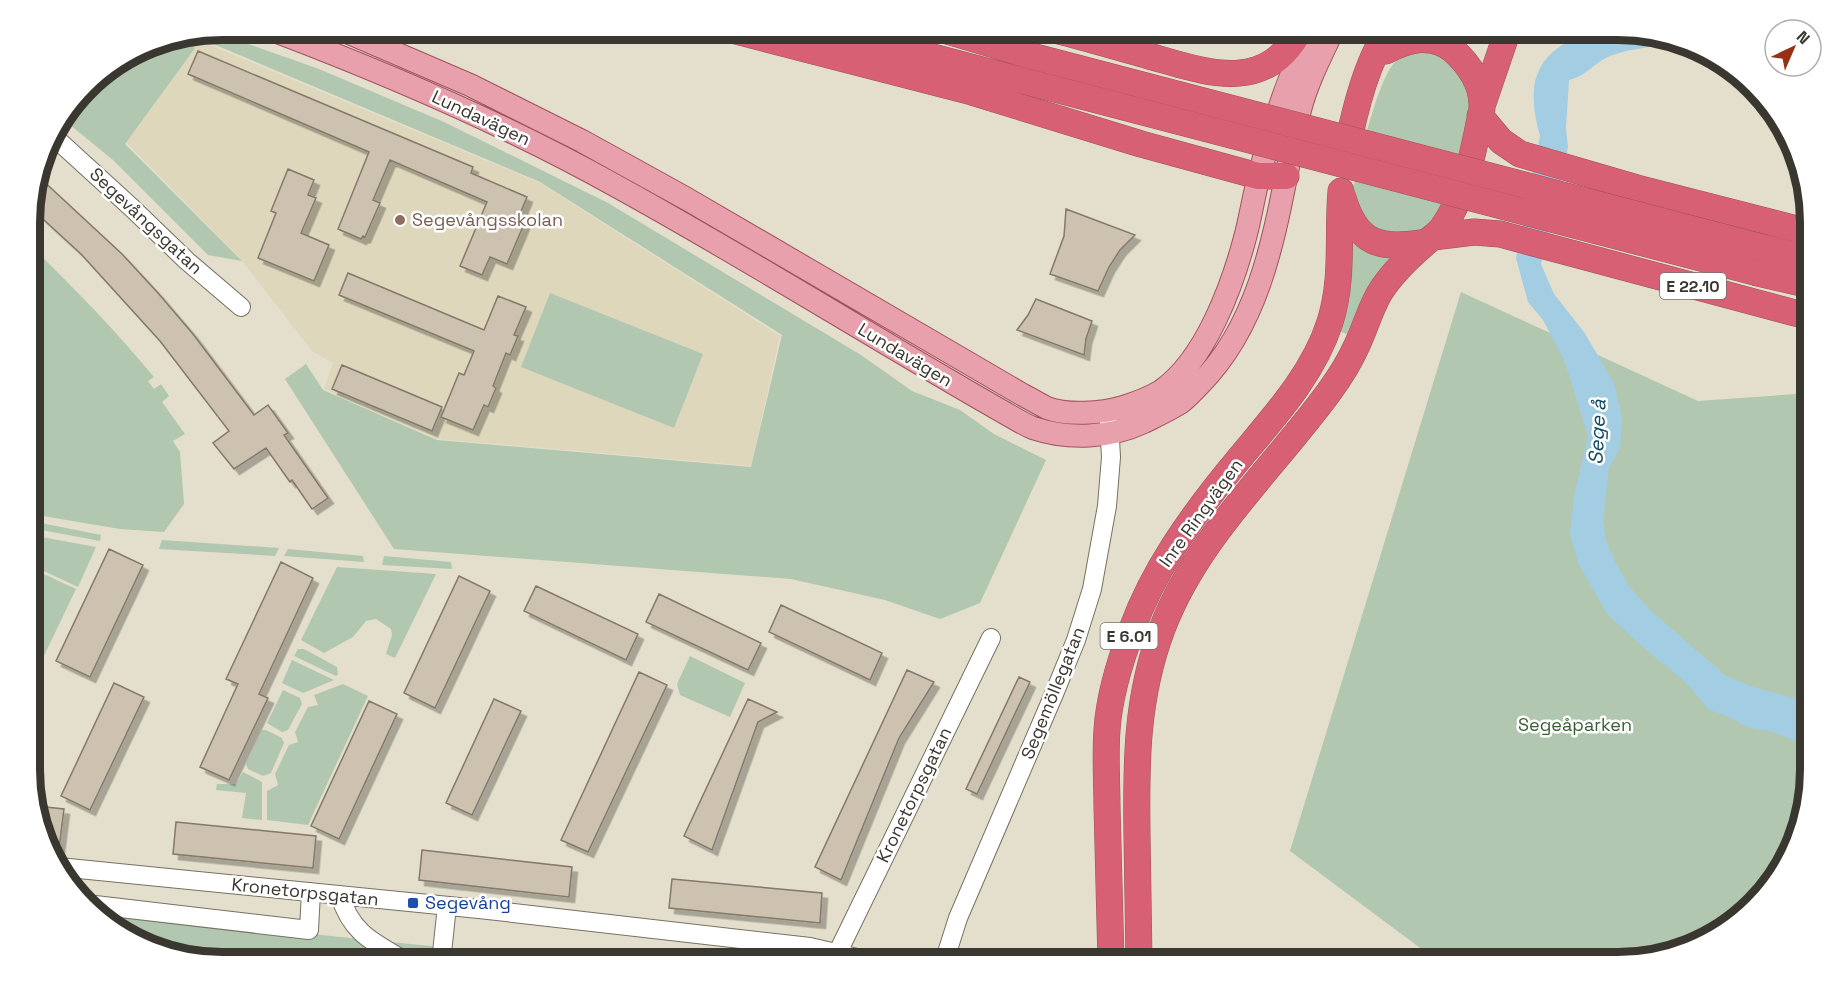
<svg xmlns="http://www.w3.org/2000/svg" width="1841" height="992" viewBox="0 0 1841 992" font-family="'Space Grotesk',sans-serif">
  <defs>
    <filter id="shadow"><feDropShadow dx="5.5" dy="5.5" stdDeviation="0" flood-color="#0004"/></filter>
  </defs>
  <rect width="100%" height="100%" fill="#e4dfcc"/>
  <!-- built -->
  <path fill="#ded7bc" d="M198,40L540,183L780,336L751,466L437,439L324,389L333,363L312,351L239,257L126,142Z"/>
  <!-- green -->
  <path fill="#b1c7af" d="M214,32L319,69L444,122L608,203L861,355L912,391L960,410L994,434L1046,460L980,603L940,619L885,600L791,579L394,549L285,379L306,364L323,390L437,440L751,467L782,335L540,182L199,38L193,47L195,48L125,144L242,261L208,255L113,160L64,120L95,78L149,45Z
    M1419,51L1440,55L1463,77L1469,96V115L1445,199L1434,220L1422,229L1401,238L1370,227L1354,198V185C1360,158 1378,76 1397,60C1403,55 1411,53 1419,51Z
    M1353,244L1366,252L1391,259L1349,335L1336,330L1350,246Z
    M31,246C74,288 115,330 154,377L148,381L154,389L161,384L169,396L162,402L185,434L173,441L180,452L184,504L164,532L120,529L31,514Z
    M1461,292L1698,401L1810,393L1811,770L1791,855L1725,930L1631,962H1439L1290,851Z
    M550,293L703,354L674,428L521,367Z
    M31,521L101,535L100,541L31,528Z
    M31,535L96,547L78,587L31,565Z
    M162,540L279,548L275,556L159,549Z
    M288,549L363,556L364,562L284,556Z
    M384,556L451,562L452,569L382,565Z
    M337,567L436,574L395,658L386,654L392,635L391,629L376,619L366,621L353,637L324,653L301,640Z
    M31,568L76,589L31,683Z
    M298,649H304L337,667L338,674L336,676L294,656Z
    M690,656L745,683L730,717L680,695L677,684Z
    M292,660L334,680L303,693L282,683Z
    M343,684L368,696L308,825L267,820V791L278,785L275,774L289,745L298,742L295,732L308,707L318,705L314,695Z
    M283,690L300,698L302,704L288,730L282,732L267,723Z
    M262,730H266L282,738L284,743L271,773L263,776L248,769L246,764Z
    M243,772L262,782V820L242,818L246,793L216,790L217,784H236Z
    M104,913L549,958L548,962H223L137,942Z"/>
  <!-- water -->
  <path fill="#a3cde2" d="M1596,30H1618L1673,43C1654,47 1632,48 1613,55C1596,60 1586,77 1569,80L1566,128L1568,147L1541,264L1554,294L1584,332L1614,383L1622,418L1620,448L1609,468L1603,521L1606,541L1614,559L1628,585L1649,609L1725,675L1750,686L1811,703V747L1773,732L1746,727L1727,716L1709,710L1689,686L1675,673L1646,650L1607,614L1578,563L1570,534L1574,496L1588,436L1564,360L1543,320L1528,302L1516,258L1540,136C1524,78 1537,49 1596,30Z"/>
  <!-- building -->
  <path fill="#cdc1b0" stroke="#84796a" stroke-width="1.5" filter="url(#shadow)" d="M198,51L473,167L471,173L527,197L517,221L524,224L507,264L490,257L482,275L460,266L487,202L390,160L373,200L380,203L365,237L363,236L361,239L338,229L369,152L188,74Z
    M288,169L314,180L308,195L316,198L301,233L329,245L314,281L258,258L276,213L271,211Z
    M39,177L122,254L158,293L193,334L254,415L268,405L288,433L284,435L328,498L312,509L292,480L290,482L266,448L234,469L213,443L229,431L160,341L81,254L31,208Z
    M1066,209L1135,235L1120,250L1109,267L1098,291L1050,274L1064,236Z
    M348,273L484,330L498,296L526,307L514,335L518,336L510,355L506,353L493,386L496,388L488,407L484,405L473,430L441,417L459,373L464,375L474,351L339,295Z
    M1036,299L1092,321L1086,339L1084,355L1017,330L1028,315Z
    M342,365L442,407L432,431L332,389Z
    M109,549L143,565L90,677L56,661Z
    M281,562L313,578L259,694L268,698L229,780L200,767L238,684L226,679Z
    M459,576L490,591L435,708L404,693Z
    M536,586L638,634L626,660L524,611Z
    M659,594L761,643L748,670L646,622Z
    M781,605L882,653L870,680L769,632Z
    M907,670L934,682L899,738L841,880L815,867Z
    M639,672L667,685L588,852L561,840Z
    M1019,677L1030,682L977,794L966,789Z
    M114,683L144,697L90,810L61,796Z
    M494,699L521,711L472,815L446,803Z
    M748,699L777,712L758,722L712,850L684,836Z
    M369,701L397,714L339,839L311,826Z
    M36,806L64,809L58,856L55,857Z
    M176,822L316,836L313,868L173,854Z
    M422,850L572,867L569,897L419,880Z
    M672,879L822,893L820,923L669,908Z"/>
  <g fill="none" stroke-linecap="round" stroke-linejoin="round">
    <defs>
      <path id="minor" d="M52,135L132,208L187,261L241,307
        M59,867L479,909L810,947L874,962
        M340,895C351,934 375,943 407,962
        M95,905L309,930L311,892
        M441,962L447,906
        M835,962L838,952L991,638
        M944,962L958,918L1054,694L1076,640L1092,589L1107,506L1111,457L1109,422"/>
      <path id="major" d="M272,30C391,75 507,125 618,187C749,259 875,339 1005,413C1014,418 1023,424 1033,428C1069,440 1110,438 1144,422C1156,416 1169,410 1180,403C1187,398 1194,390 1200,384C1271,312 1278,203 1300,110C1307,82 1321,56 1333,30
        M342,30L470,85L582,141L687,199L1023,395C1031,399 1039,404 1047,408C1068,416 1102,413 1123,407C1136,403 1149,398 1161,391C1206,360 1233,284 1246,234C1251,214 1254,195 1259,176C1272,125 1289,77 1310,30"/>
      <path id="highway" d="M732,30L972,92L1141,144L1258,176H1286
        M831,30L1024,81
        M944,30L1028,55
        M1055,30C1086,38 1117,47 1149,56C1206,72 1265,95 1300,30
        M1482,106L1508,30
        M1480,116L1501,141L1520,154L1637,188L1809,232
        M1345,159C1352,122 1365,63 1387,33
        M1343,198C1357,245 1381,250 1426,242
        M1433,237L1474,232L1500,234L1810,317
        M1765,248L1810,259
        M1758,273L1810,285
        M1111,962C1110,910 1108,859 1107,807C1107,782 1105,756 1107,730C1109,696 1120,661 1132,629C1153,571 1190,519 1229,471C1266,425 1312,379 1330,322C1344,278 1337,235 1341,191
        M1139,962C1138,920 1138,877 1137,835C1136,763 1136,698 1162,629C1197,537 1272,470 1329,392C1340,377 1350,361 1357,345C1365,328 1370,310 1379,294C1390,275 1407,259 1423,245C1430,239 1438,234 1443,227C1463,199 1471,161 1478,129C1479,122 1482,114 1482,107C1483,85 1469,64 1453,50C1432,33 1408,39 1386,51"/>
    </defs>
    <!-- minor casing -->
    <use href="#minor" stroke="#767160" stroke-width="20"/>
    <!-- major casing -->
    <use href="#major" stroke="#a0525c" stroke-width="24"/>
    <!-- highway casing -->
    <use href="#highway" stroke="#a0525c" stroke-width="27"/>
    <!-- minor -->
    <use href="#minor" stroke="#fff" stroke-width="18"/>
    <!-- major -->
    <use href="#major" stroke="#e7a0ac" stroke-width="22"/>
    <!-- highway -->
    <use href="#highway" stroke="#d76074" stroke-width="26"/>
    <defs>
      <path id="highway-bridge" d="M1028,55L1765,248
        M1024,81L1758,273"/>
    </defs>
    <!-- highway-bridge casing -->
    <use href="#highway-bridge" stroke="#a0525c" stroke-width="27" stroke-linecap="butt"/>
    <!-- highway-bridge -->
    <use href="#highway-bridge" stroke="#d76074" stroke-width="26"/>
  </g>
  <!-- markers -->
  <circle fill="#8d6e63" stroke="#fff" stroke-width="2" cx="400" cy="220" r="6"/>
  <rect fill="#1a4fb4" stroke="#fff" stroke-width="2" x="407" y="897" width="12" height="12" rx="3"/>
  <g text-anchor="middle" stroke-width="5" stroke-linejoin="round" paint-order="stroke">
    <!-- shield labels -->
    <g fill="#fff" stroke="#74736d" stroke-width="1.5">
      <rect x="1660" y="273" width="66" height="26" rx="4.5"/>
      <rect x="1100.5" y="623" width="57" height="26" rx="4.5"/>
    </g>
    <g font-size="16" font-weight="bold" fill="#39372f">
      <text x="1693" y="292">E 22.10</text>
      <text x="1129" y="642">E 6.01</text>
    </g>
    <!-- street labels -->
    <g font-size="18" fill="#39372f" stroke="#fff">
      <text transform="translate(481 118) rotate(25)" y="6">Lundavägen</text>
      <text transform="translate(146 221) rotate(43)" y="6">Segevångsgatan</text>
      <text transform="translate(905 355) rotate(31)" y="6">Lundavägen</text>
      <text transform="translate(1201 513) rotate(-54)" y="6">Inre Ringvägen</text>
      <text transform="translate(1053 693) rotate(-68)" y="6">Segemöllegatan</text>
      <text transform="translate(914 795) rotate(-64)" y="6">Kronetorpsgatan</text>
      <text transform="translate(305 892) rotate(6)" y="6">Kronetorpsgatan</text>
    </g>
    <!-- education labels -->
    <g font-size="18" fill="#785e54" stroke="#fff" text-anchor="start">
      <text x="412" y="226">Segevångsskolan</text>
    </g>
    <!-- park labels -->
    <g font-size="18" fill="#386034" stroke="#fff">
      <text x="1575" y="731">Segeåparken</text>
    </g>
    <!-- transit labels -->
    <g font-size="18" fill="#164399" stroke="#fff" text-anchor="start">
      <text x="425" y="909">Segevång</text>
    </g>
    <!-- water labels -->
    <g font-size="20" font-style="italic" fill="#12495f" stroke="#fff">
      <text transform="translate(1597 432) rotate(-87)" y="7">Sege å</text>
    </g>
  </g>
  <!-- crop -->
  <path d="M0 0H1841V992H0ZM222 40H1618A182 182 0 0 1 1800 222V770A182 182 0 0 1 1618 952H222A182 182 0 0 1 40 770V222A182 182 0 0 1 222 40Z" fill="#fff" fill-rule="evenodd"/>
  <path fill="none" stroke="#39372f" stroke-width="8" d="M222 40H1618A182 182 0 0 1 1800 222V770A182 182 0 0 1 1618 952H222A182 182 0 0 1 40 770V222A182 182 0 0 1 222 40Z"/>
  <!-- north arrow -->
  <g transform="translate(1793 48) rotate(44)"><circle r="28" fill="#ffffff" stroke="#b0afac" stroke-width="1.5"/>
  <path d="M0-4.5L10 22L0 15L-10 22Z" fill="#983015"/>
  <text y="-9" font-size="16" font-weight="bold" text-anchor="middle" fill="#39372f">N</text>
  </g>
</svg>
